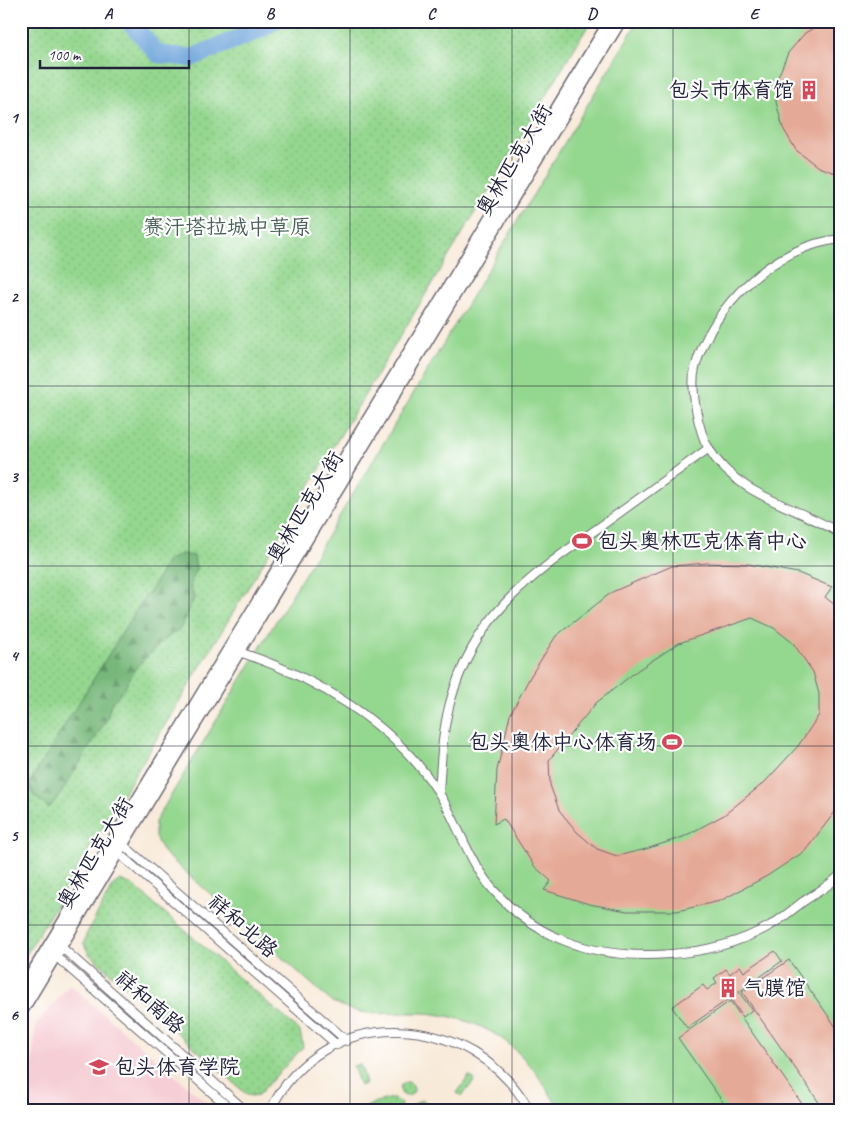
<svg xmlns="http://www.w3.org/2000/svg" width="862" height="1132" viewBox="0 0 862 1132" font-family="Caveat,'LXGW WenKai TC',sans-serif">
  <defs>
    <pattern id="green-dots" width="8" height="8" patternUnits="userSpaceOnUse" patternTransform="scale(1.25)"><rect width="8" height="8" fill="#94d78f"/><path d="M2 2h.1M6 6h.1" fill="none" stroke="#7fb87c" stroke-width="1.8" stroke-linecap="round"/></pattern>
    <pattern id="forest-firs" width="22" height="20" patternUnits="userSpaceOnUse" patternTransform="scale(1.25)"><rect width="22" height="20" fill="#77b87a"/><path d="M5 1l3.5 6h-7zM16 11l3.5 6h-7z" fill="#619565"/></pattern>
  </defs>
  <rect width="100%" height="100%" fill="#fff"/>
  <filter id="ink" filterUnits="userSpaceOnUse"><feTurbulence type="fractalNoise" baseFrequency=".02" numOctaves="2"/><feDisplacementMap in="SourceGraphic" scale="10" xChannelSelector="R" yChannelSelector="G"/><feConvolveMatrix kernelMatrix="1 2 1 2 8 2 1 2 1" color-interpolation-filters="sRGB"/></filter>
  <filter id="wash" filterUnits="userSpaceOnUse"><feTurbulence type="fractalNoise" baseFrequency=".0096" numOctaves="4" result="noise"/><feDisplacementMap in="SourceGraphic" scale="20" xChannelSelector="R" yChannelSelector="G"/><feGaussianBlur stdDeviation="1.12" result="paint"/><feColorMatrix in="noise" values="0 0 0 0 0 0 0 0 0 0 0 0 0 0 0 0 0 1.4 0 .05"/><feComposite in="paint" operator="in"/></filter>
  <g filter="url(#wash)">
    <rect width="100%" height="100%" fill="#f8ead9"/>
    <!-- built -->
    <path fill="#f6cfd6" d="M70,985L216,1111H28L36,1024Z"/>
    <!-- green -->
    <path fill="url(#green-dots)" stroke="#5b7c65" d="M21,21H591L21,963Z
      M120,880L133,885L300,1031L303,1047L258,1095L251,1096L244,1092L89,954L84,944L86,935L113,885Z
      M360,1064L366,1083L360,1086L353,1066Z
      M469,1076L475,1080L462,1096L457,1093Z
      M400 1089a7 7 0 1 1 14 0a7 7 0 1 1-14 0Z
      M393,1098L401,1104L400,1111H359L376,1102Z
      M421,1100L445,1111H413L412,1106Z"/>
    <!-- forest -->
    <path fill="url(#forest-firs)" stroke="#4c6d5a" d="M181,554L194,556L196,569L190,584L194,598L181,628L163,641L136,667L124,689L111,703L107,719L59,796L49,808L33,795L29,783L145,596L150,592L167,561Z"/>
    <!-- pitch -->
    <path fill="#94d78f" stroke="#5b7c65" d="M638,21H841V1111H560C531,1059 502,1025 441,1015C415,1010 387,1016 361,1012C351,1011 341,1005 332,1002L163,852L155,837V822Z"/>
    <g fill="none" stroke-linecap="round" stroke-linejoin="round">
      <!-- river -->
      <path stroke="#6ca3da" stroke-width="18" d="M129,21L158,54L191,58L261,29L274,21"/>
    </g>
    <g id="blocks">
      <!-- building -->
      <path fill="#e5aa97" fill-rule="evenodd" d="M825,21H841V175L818,167L796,150L783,128L776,102L778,77L788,53L805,33Z
        M708,563L748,564L798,573L832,587L825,597L841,610V804L805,851L767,876L720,901L677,911H627L589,904L544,890L551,881L534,866L504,819L494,824L497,770L510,715L530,677L556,636L612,592L672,566ZM752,618L774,628L793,643L813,672L819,694V715L798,746L765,782L724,815L683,837L646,849L617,856L597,849L577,832L559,810L550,785L549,760L596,703L638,670L679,643Z
        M775,951L782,961L739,992L752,1010L743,1017L730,998L687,1028L672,1007L703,985L707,990L717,983L714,978L726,969L730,974L740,966L744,972Z
        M789,960L841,1034V1111H825L742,992Z
        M730,1001L807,1111H729L678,1038Z"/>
    </g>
  </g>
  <g filter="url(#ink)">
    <use href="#blocks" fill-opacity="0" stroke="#6d6872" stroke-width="1"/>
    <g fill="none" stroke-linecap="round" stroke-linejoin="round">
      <defs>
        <path id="street" d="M841,239C775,245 712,305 695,368C690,388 698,431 709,449C738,497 797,506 841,534
          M239,652C315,677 392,722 437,790C460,825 469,867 500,897C516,914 537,929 558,938C619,965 713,959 771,925C782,919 793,909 804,901C816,893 831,885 841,874
          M439,793C441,764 442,732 450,703C474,614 531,576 601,526C637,500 673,474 709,448
          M119,841L347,1041
          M116,851L337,1045
          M59,945L246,1111
          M53,954L233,1111
          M270,1111C322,1000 474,1009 530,1111"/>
        <path id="secondary" d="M21,992L610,21
          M21,1012L620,21"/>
      </defs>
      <!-- street casing -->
      <use href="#street" stroke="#6d6872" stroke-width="10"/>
      <!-- secondary casing -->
      <use href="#secondary" stroke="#6d6872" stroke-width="14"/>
      <!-- street -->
      <use href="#street" stroke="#fff" stroke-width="8"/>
      <!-- secondary -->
      <use href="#secondary" stroke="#fff" stroke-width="11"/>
    </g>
  </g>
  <!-- grid -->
  <path fill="none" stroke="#22223b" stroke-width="1" stroke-opacity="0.55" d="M189,21V1111M350,21V1111M512,21V1111M673,21V1111M21,207H841M21,386H841M21,566H841M21,746H841M21,925H841"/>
  <!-- icons -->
  <defs>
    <symbol id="building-bare" viewBox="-9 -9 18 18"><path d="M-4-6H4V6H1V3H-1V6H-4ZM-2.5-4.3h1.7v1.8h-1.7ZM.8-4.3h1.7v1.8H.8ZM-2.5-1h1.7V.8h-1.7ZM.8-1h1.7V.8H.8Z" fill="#d1495b" stroke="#fff" stroke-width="2.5" paint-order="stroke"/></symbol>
    <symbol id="stadium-bare" viewBox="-9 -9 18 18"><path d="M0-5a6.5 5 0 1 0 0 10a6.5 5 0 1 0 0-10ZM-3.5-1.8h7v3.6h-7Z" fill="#d1495b" stroke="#fff" stroke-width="2.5" paint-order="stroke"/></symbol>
    <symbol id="school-bare" viewBox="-9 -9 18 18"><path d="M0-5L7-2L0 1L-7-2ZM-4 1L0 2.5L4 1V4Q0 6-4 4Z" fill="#d1495b" stroke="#fff" stroke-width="2.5" paint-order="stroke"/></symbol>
  </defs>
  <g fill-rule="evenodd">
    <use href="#building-bare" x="795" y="76" width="28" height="28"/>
    <use href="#stadium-bare" x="568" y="527" width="28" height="28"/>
    <use href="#stadium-bare" x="658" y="728" width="28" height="28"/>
    <use href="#building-bare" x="714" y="974" width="28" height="28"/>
    <use href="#school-bare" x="85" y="1053" width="28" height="28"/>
  </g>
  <g text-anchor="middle" stroke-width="4.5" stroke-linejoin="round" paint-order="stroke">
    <!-- poi labels -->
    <g font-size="21" fill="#22223b" stroke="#fff" text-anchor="start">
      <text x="794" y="97" text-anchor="end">包头市体育馆</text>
      <text x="597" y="548">包头奥林匹克体育中心</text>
      <text x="657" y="749" text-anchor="end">包头奥体中心体育场</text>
      <text x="743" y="995">气膜馆</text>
      <text x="114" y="1074">包头体育学院</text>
    </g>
    <!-- street labels -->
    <g font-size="21" fill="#22223b" stroke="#fff">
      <text transform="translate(514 160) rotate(-59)" y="7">奥林匹克大街</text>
      <text transform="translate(305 507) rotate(-59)" y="7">奥林匹克大街</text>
      <text transform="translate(95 853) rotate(-59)" y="7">奥林匹克大街</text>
      <text transform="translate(243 926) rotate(41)" y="7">祥和北路</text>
      <text transform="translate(150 1002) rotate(41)" y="7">祥和南路</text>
    </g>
    <!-- park labels -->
    <g font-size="21" fill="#4a6158" stroke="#fff">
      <text x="227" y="234">赛汗塔拉城中草原</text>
    </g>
  </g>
  <!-- margin -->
  <rect width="862" height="1132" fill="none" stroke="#fff" stroke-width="55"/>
  <!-- scale -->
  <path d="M40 60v8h149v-8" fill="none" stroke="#22223b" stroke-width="2.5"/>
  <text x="48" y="60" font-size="15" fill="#22223b" stroke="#ffffff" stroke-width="4" paint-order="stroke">100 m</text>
  <rect x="28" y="28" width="806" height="1076" fill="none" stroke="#22223b" stroke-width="2"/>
  <g font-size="16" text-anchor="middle" font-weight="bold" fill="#22223b">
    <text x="108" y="19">A</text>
    <text x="270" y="19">B</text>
    <text x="431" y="19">C</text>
    <text x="592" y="19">D</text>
    <text x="754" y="19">E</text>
    <text x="14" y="123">1</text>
    <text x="14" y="302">2</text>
    <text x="14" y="482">3</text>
    <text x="14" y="661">4</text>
    <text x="14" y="841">5</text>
    <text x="14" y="1020">6</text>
  </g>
</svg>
